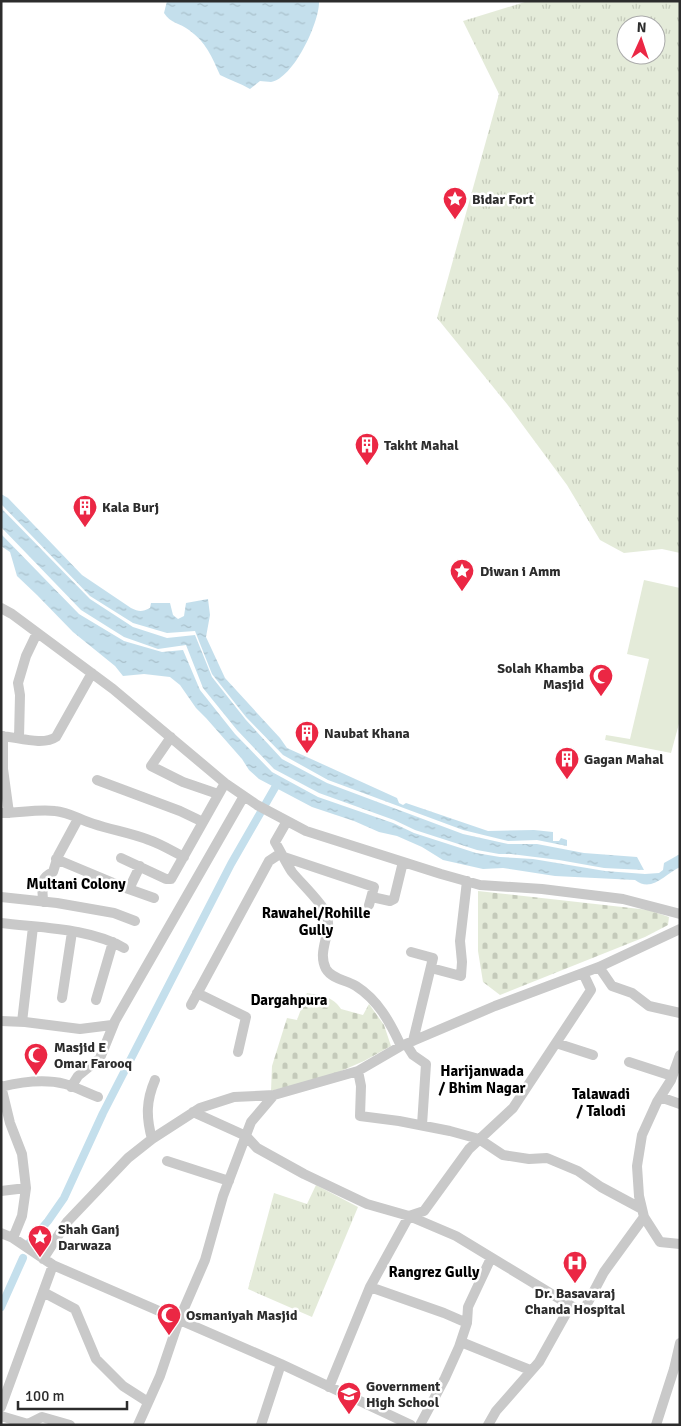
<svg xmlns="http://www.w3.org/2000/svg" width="681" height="1426" viewBox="0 0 681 1426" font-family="Signika,sans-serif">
  <defs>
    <pattern id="grass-tufts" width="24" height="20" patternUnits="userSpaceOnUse" patternTransform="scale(1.25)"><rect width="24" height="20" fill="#e4ebd9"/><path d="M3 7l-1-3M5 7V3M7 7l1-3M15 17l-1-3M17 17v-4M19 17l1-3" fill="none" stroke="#c4caba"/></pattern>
    <pattern id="cemetery-stones" width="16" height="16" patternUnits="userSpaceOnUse" patternTransform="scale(1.25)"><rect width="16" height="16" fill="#e4ebd9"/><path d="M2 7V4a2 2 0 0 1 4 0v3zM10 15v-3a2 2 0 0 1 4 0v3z" fill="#c4caba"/></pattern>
    <pattern id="water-ripples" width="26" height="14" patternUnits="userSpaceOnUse" patternTransform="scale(1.25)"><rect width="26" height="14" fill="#c4dfec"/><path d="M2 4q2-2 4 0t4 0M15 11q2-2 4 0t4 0" fill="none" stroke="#a9c0cb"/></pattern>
  </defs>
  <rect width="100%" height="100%" fill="#fff"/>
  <!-- grass -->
  <path fill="url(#grass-tufts)" fill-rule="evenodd" d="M528,1H680V553L662,549L624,553L600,540L567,485L507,404L437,318L499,94L463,21ZM626,25H656V55H626Z
    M316,1185L358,1207L312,1317L248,1289L274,1193L307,1204Z"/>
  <!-- cemetery -->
  <path fill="url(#cemetery-stones)" d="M478,891L649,910L669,917L668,925L645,937L500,995L483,982L478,951Z
    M307,993C321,996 333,996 341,1009L363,1015L369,1004L384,1025L391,1046L364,1061L332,1075L271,1091L272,1066L287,1018L297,1020Z"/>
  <!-- garden -->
  <path fill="#e4ebd9" d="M644,580L680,588V720L671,753L605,740L606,735L630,739L649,659L627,654Z"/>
  <!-- water -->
  <path fill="url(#water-ripples)" d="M167,1H319C320,21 294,78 271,82C268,82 263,81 260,81L250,89C240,83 230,80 220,75C212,57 206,42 189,30C180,23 170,23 164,13Z
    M1,494L8,498L82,575L131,608C139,612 142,612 150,608L151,603H170L173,615L178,619L184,616L186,603L208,599L210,615L206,637L225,678L280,738L287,748L397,798L399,803L403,805L406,803L488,831L534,830L553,832V841H559L561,838L567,840V846L537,840L508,841L463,830L328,780L283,755L246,717L212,674L195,631L167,633L133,623L90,596L1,504Z
    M1,508L90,599L133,627L167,638L195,635L212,677L246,720L282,759L327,783L463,834L508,844H537L584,853L637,857L644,870L604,868L559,860L511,854H499L477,850L415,830L394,820L319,793L274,769L237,730L203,688L186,645L158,649L124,637L81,610L1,527Z
    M1,534L79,614L124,641L162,652L183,650L200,690L235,734L272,772L318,797L393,823L414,833L476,853L500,857L533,859L605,871L645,874L659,873L663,870L664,863L680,854V867C665,874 652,893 635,880L555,876L503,868L483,869L443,860L422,847L397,836L379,832L354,821L312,807L259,779L249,770L242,759L206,718L196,708L180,685L170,677L144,674L123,676L115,666L73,632L37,595L17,576L10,552L1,546Z"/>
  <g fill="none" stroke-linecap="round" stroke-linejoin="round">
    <!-- canal -->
    <path stroke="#c4dfec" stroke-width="8" d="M29,1243L48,1221L64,1198L103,1113L231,864L277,784
      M1,1307L23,1258"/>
    <!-- minor -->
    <path stroke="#c9c9c9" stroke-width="10" d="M1,608L12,614L113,689L225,783L257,805L306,831L441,874L480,885L542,889L623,899L680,914
      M1,736C17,737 43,746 56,737L92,673
      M3,736V769L9,813
      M171,737L151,766L183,782L218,794
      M19,738L20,695L18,683L26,656L37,633
      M97,780L180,811L203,822
      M1,813C19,813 37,809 55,811C69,812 80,820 94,824C112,830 131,833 149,840C161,844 172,851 184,857
      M287,821L275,842C281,852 286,863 292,872C300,882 322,903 326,913C334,931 316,950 326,969C332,979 346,980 356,986C378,1000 390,1022 401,1046
      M284,857L374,887L369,905
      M121,858L166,879H171L225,783
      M56,859L123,887L154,898
      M129,889L140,866
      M1,897L57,903L114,913L135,921
      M372,897L390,901L394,899L403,862
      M43,902C43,887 38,879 53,872L58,856L78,819
      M1,923C40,928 90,928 124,948
      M411,952L433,958L413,1041
      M599,967L612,986L632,993L649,1006L680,1013
      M431,968L461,976L462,962L460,941L467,881
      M197,993L246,1017L238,1052
      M62,998L72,932
      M96,1000L113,942
      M191,1005L269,861L281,853
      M1,1021L25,1022L80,1029L112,1025
      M22,1022L33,927
      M556,1043L593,1055
      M406,1044L413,1055L426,1064L422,1125
      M680,1055L671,1080L657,1102L642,1135L637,1166L639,1196L644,1217L660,1242L680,1244
      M629,1062L672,1076
      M358,1071L361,1086L360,1116L399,1121L450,1131L479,1139L503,1155L529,1159L547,1158L578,1171L601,1187L642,1209
      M1,1086L10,1123L22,1154L26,1188L22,1216L13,1238
      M1,1087C21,1082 45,1079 65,1084C76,1087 87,1093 98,1097
      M71,1087L78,1076L100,1058L115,1021L244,796
      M660,1097L680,1104
      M193,1112L246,1136L257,1148L304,1174L367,1204L409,1216L456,1236L578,1310
      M152,1139C146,1117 146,1101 155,1080
      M167,1161L229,1181
      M1,1191L26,1188
      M1,1233L13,1238L53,1265L281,1364L411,1425
      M43,1259L67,1222L128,1158L152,1139L200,1108L234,1097L274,1095L358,1071L401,1046L495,1006L599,967L680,929
      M370,1287L444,1313L467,1323
      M43,1292L75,1309L96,1359L123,1386L148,1402
      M461,1342L530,1370
      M329,1387L370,1287L409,1216L424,1211L469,1149L513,1108L591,990L583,973
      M1,1407L53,1265
      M1,1416L28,1424L42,1417L70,1425
      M138,1425L160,1376L179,1320L205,1260L223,1196L251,1122L274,1095
      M261,1425L281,1364
      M420,1425L445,1378L459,1347L467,1323L468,1307L491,1258
      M488,1425L496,1411L539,1362L568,1310H578L586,1306L604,1272L644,1217
      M656,1425L674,1369L680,1343"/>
  </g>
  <!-- icons -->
  <defs>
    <symbol id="sight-pin" viewBox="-11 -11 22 30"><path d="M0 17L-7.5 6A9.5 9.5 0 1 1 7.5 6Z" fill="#eb2744" stroke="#fff"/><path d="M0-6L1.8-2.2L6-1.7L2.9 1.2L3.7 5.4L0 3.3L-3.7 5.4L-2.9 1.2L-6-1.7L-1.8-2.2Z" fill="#fff"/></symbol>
    <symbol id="building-pin" viewBox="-11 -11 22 30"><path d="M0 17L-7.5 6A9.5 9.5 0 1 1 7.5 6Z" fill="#eb2744" stroke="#fff"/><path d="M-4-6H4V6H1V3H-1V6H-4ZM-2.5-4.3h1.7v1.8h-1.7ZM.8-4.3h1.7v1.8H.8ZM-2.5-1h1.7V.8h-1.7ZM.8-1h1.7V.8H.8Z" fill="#fff"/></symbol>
    <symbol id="mosque-pin" viewBox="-11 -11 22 30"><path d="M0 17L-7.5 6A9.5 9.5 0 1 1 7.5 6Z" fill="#eb2744" stroke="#fff"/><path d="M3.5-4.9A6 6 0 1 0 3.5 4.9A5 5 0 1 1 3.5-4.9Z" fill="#fff"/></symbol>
    <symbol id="hospital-pin" viewBox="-11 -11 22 30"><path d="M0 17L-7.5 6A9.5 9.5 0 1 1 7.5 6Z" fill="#eb2744" stroke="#fff"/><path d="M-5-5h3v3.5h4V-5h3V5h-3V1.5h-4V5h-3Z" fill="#fff"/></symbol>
    <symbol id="school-pin" viewBox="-11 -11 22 30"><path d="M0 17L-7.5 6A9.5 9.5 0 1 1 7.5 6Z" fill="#eb2744" stroke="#fff"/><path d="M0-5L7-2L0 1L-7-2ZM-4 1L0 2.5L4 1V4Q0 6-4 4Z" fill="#fff"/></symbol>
  </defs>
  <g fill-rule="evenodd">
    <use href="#sight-pin" x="441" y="185" width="28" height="38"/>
    <use href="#building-pin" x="353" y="431" width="28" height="38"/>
    <use href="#building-pin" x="71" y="493" width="28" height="38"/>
    <use href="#sight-pin" x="448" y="557" width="28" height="38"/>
    <use href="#mosque-pin" x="587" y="662" width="28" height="38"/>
    <use href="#building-pin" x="293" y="719" width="28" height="38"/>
    <use href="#building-pin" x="553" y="745" width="28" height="38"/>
    <use href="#mosque-pin" x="22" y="1041" width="28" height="38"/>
    <use href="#sight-pin" x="26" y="1223" width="28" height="38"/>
    <use href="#hospital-pin" x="561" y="1249" width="28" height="38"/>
    <use href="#mosque-pin" x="155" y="1301" width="28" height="38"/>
    <use href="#school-pin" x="335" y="1380" width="28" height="38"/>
  </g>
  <g text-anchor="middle" stroke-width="5" stroke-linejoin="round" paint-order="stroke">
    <!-- poi labels -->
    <g font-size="14" font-weight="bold" fill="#2c2c2c" stroke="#fff" text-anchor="start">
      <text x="472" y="204">Bidar Fort</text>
      <text x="384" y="450">Takht Mahal</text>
      <text x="102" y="512">Kala Burj</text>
      <text x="480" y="576">Diwan i Amm</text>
      <text x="584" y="673" text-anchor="end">Solah Khamba<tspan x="584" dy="16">Masjid</tspan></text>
      <text x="324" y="738">Naubat Khana</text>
      <text x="584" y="764">Gagan Mahal</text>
      <text x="54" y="1052">Masjid E<tspan x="54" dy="16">Omar Farooq</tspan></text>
      <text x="58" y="1234">Shah Ganj<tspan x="58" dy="16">Darwaza</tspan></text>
      <text x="575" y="1298" text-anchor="middle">Dr. Basavaraj<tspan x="575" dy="16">Chanda Hospital</tspan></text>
      <text x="186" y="1320">Osmaniyah Masjid</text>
      <text x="366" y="1391">Government<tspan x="366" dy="16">High School</tspan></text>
    </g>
    <!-- neighbourhood labels -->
    <g font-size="15" font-weight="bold" fill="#000" stroke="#fff">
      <text x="76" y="889">Multani Colony</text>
      <text x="316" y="918">Rawahel/Rohille<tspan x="316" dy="17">Gully</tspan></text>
      <text x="289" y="1005">Dargahpura</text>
      <text x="482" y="1076">Harijanwada<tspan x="482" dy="17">/ Bhim Nagar</tspan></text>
      <text x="601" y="1099">Talawadi<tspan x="601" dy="17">/ Talodi</tspan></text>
      <text x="434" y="1277">Rangrez Gully</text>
    </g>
  </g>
  <!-- border -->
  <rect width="681" height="1426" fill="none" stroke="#2c2c2c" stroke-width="5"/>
  <!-- north arrow -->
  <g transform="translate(641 40) rotate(3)"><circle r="24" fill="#ffffff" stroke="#ababab"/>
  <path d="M0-4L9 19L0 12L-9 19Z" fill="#eb2744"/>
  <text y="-8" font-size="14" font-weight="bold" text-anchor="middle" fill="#2c2c2c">N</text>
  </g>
  <!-- scale -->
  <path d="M18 1401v8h109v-8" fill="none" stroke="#2c2c2c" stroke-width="2.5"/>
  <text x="25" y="1401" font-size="15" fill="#2c2c2c" stroke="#ffffff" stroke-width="4" paint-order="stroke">100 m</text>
</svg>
